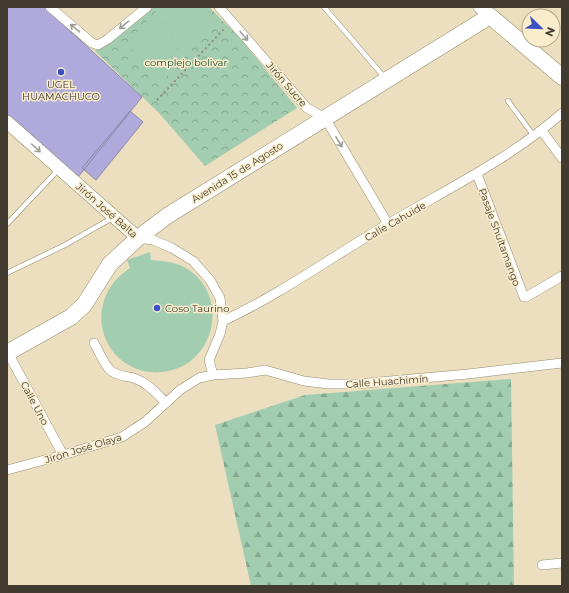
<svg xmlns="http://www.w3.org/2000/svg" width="569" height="593" viewBox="0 0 569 593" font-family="Montserrat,sans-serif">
  <defs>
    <pattern id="forest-firs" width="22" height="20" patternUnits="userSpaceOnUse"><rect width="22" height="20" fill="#a2cdb1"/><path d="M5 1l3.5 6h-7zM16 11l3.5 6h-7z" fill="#85a890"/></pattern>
    <pattern id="park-crowns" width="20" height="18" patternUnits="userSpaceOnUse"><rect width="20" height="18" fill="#a2cdb1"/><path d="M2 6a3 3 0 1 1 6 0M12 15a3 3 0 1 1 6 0" fill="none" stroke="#85a890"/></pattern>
  </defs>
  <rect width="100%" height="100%" fill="#ebdfbf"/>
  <!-- forest -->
  <path fill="url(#forest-firs)" d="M511,379L514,586H251L215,425L305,395Z"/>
  <!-- park -->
  <path fill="url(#park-crowns)" d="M151,7H209L238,36L297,108L205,166L159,113L95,51Z"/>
  <!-- pitch -->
  <path fill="#a2cdb1" d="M161,7H192L213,27L191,50L153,15Z
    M147,21L185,56L164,80L126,44Z
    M150,252L151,260C163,261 174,262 184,267C232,293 216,367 162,372C147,374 132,369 120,359C106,347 99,327 102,309C105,291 115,278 130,268L127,260Z"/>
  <!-- building -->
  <path fill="#afa9dc" stroke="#8b88a6" d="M7,7H44L142,97L74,182L7,120Z
    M130,111L143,122L96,180L82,168Z"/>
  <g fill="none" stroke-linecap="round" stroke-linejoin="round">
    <defs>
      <path id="lane" d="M324,7L385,78
        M508,101L534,136
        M7,224L58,170
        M7,273L65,245L114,217"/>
      <path id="street" d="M50,7L92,43L98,45L108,39L147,7
        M219,7L307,108L325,118L388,224
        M542,131L562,158
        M477,174L524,297H526L562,276
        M138,238L153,240L172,248L193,261L210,280L220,298L223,321L220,334L209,360L213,375
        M223,321C281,294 333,256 388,224C447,189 510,159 562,113
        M94,343C99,351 103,363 110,370C116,376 127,376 134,378C148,383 156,393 166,403
        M7,351L63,455
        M7,470L63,455L122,437L145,422L180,390L199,378L213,375L247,373L265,370L304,381L328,384H357L468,374L562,363
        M542,565L562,563"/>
      <path id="secondary" d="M480,7L490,16
        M7,122L138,238"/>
      <path id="highway" d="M7,353L71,317L84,305L110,264L138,238L167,216L490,16L562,77"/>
    </defs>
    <!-- lane casing -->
    <use href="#lane" stroke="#978c6e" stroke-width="5.5"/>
    <!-- street casing -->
    <use href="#street" stroke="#978c6e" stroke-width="10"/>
    <!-- secondary casing -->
    <use href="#secondary" stroke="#978c6e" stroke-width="14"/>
    <!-- highway casing -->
    <use href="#highway" stroke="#978c6e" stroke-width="17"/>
    <!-- path -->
    <path stroke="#958d76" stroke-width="2" stroke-dasharray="2 3" stroke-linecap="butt" d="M157,100L225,28"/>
    <!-- lane -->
    <use href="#lane" stroke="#fff" stroke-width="4.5"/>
    <!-- street -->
    <use href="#street" stroke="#fff" stroke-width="9"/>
    <!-- secondary -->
    <use href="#secondary" stroke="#fff" stroke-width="13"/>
    <!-- highway -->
    <use href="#highway" stroke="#fff" stroke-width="16"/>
  </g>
  <!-- one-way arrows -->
  <defs><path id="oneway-shaft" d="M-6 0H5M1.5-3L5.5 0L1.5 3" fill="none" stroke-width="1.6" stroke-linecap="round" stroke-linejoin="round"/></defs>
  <g stroke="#a09d96">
    <use href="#oneway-shaft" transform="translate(124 25) rotate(140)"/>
    <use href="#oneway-shaft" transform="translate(75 28) rotate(-140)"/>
    <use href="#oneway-shaft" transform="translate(244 36) rotate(49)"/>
    <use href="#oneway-shaft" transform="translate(339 142) rotate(59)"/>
    <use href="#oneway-shaft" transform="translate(36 148) rotate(42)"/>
  </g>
  <!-- markers -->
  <g fill="#3c51c4" stroke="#f8eccc" stroke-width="1.5">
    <circle cx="61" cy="72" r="4"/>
    <circle cx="157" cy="308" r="4"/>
  </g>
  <g text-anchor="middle" stroke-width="3" stroke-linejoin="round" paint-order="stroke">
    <!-- park labels -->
    <g font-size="10" fill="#114f30" stroke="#f8eccc">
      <text x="186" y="66">complejo bolivar</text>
    </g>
    <!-- poi labels -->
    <g font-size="10" fill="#403b2e" stroke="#f8eccc">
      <text x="61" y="88">UGEL<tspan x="61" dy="12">HUAMACHUCO</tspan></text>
      <text x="165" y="312" text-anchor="start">Coso Taurino</text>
    </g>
    <!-- street labels -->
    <g font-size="10" fill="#403b2e" stroke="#f8eccc">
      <text transform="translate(287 84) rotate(49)" y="4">Jirón Sucre</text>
      <text transform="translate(237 172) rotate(-32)" y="4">Avenida 15 de Agosto</text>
      <text transform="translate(107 210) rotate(41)" y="4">Jirón José Balta</text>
      <text transform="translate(395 221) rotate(-30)" y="4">Calle Cahuide</text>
      <text transform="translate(500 237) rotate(70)" y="4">Pasaje Shultamango</text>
      <text transform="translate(387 381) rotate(-4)" y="4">Calle Huachimín</text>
      <text transform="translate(35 403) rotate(62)" y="4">Calle Uno</text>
      <text transform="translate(83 448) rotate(-17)" y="4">Jirón José Olaya</text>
    </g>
  </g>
  <!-- border -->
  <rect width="569" height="593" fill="none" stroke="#403b2e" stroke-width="16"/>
  <!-- north arrow -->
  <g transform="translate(541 28) rotate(113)"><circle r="19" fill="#f8eccc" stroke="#aea58d"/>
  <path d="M0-3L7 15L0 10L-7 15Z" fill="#3c51c4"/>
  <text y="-6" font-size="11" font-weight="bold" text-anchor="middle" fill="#403b2e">N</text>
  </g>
</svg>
